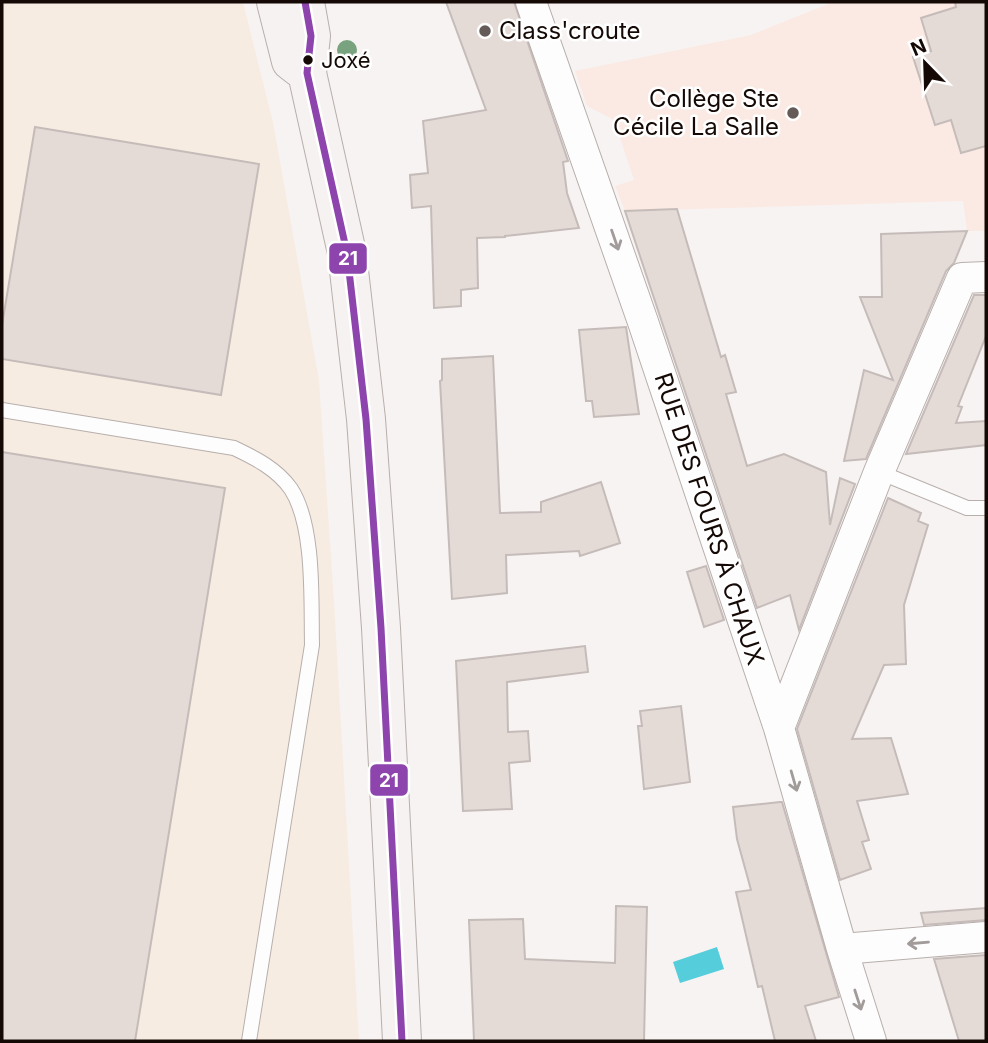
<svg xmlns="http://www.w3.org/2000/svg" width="988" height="1043" viewBox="0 0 988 1043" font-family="Inter,sans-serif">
  <rect width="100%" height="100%" fill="#f7f3f2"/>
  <!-- commercial -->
  <path fill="#f7ece2" d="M2,2H243L273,122L319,380L334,601L359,1041H2Z"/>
  <!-- built -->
  <path fill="#fbeae3" d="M833,2H986V231H967L963,201L625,211L615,186L634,180L614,120L587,106L575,71L751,35Z"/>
  <!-- water -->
  <path fill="#56cddb" d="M717,947L724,969L680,983L673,962Z"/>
  <!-- building -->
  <path fill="#e4dbd7" stroke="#c5bcb9" stroke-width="2" d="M446,2H514L568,161L563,162L567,193L579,228L505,236V237L477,238L478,288L461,290V306L434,308L431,206L412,208L410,175L428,173L423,121L486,110Z
    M955,2H986V146L961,153L951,120L935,125L913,57L931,51L921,18L956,7Z
    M35,127L259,164L221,395L2,359V325Z
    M677,209L721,357L725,355L736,392L726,394L747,466L784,454L826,472L830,525L840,478L855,484L799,630L790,595L757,608L625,211Z
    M967,231L954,263L946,271L866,459L844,461L864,370L893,380L860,297H882L881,234Z
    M974,295H986V336L958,406L962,407L956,423L986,421V445L906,454Z
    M626,327L639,414L594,417L592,401H586L579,330Z
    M493,356L500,513L541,512V502L601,482L620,543L580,556L579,551L506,555L507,593L452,599L440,381L442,380V359Z
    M2,452L225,488L135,1041H2Z
    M888,498L921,513L918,521L928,525L904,605L906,664L884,665L852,739L891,738L908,794L857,801L869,840L862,842L871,869L840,880L797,729Z
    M706,566L724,620L704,627L687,572Z
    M585,646L588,672L507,682L508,732L528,731L530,761L509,763L512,809L463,811L456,661Z
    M681,706L690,782L644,789L638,726H642L640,711Z
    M780,802H782L839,997L805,1006L816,1041H775L762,986L758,987L736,892L751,890L737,839L733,807Z
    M616,906L647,907L644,1041H474L469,920L523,919L525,959L615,963Z
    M986,908V920L924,925L921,913Z
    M986,955V1041H959L934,959Z"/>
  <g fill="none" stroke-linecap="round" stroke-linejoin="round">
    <defs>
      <path id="service" d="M2,410L234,448C255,458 277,469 291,489C315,526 311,601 312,645L249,1041
        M879,472L967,508H986"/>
      <path id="minor" d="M531,2L643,322L779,728L842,949L871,1041
        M779,728L879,472L962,278L986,277
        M842,949L986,937"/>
      <path id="secondary" d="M276,2L291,61L300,68
        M305,2L311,36L307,73L347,253L366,419L381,628L402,1041"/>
    </defs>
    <!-- service casing -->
    <use href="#service" stroke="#b7afac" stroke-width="16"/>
    <!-- minor casing -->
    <use href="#minor" stroke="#b7afac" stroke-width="32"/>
    <!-- secondary casing -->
    <use href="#secondary" stroke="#b7afac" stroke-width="40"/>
    <!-- service -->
    <use href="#service" stroke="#fefdfd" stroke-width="14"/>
    <!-- minor -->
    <use href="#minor" stroke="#fefdfd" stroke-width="30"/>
    <!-- secondary -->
    <use href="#secondary" stroke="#f6f2f1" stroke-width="38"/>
    <defs>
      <path id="bus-1" d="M305,2L311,36L307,73L347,253L366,419L381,628L402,1041"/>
    </defs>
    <!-- bus-1 casing -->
    <use href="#bus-1" stroke="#fff" stroke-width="12"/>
    <!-- bus-1 -->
    <use href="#bus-1" stroke="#8e44ad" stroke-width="7"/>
  </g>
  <!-- trees -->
  <circle fill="#79a37e" cx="347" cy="50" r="10"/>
  <!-- one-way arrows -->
  <defs><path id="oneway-shaft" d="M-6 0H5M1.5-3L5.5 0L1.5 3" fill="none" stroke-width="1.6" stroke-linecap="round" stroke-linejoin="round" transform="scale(1.75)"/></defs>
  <g stroke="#a19b9a">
    <use href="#oneway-shaft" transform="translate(615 240) rotate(71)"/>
    <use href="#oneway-shaft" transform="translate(794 781) rotate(74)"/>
    <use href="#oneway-shaft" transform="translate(918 943) rotate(175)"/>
    <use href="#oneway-shaft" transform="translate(858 1000) rotate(72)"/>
  </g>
  <!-- markers -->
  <g fill="#645b58" stroke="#fff" stroke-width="2.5">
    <circle cx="485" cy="31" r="7"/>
    <circle cx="793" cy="113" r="7"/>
  </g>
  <circle fill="#150905" stroke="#fff" stroke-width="2.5" cx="308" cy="60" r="6"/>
  <g text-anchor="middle" stroke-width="5" stroke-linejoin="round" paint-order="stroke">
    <!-- bus labels -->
    <g font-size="22" fill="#150905" stroke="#fff" text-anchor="start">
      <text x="321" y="68">Joxé</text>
    </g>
    <!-- poi labels -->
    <g font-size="24" fill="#150905" stroke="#fff" text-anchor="start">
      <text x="499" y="39">Class'croute</text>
      <text x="779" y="107" text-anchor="end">Collège Ste<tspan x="779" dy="28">Cécile La Salle</tspan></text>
    </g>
    <!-- street labels -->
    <g font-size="24" fill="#150905" stroke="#fff">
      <text transform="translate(709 519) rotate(72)" y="8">RUE DES FOURS À CHAUX</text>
    </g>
  </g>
  <g stroke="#fff" stroke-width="2.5">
    <rect x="328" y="242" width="40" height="33" rx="7" fill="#8e44ad"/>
    <rect x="369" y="763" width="40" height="34" rx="7" fill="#8e44ad"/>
  </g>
  <g font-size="19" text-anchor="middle" font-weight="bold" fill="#fff">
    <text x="348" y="265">21</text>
    <text x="389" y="787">21</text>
  </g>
  <!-- border -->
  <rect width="988" height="1043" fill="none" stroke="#150905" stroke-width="7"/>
  <!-- north arrow -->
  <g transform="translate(925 63) rotate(337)" stroke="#ffffff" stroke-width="5" paint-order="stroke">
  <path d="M0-5L12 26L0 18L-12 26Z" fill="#150905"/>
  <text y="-10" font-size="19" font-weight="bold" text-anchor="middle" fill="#150905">N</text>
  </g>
</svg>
